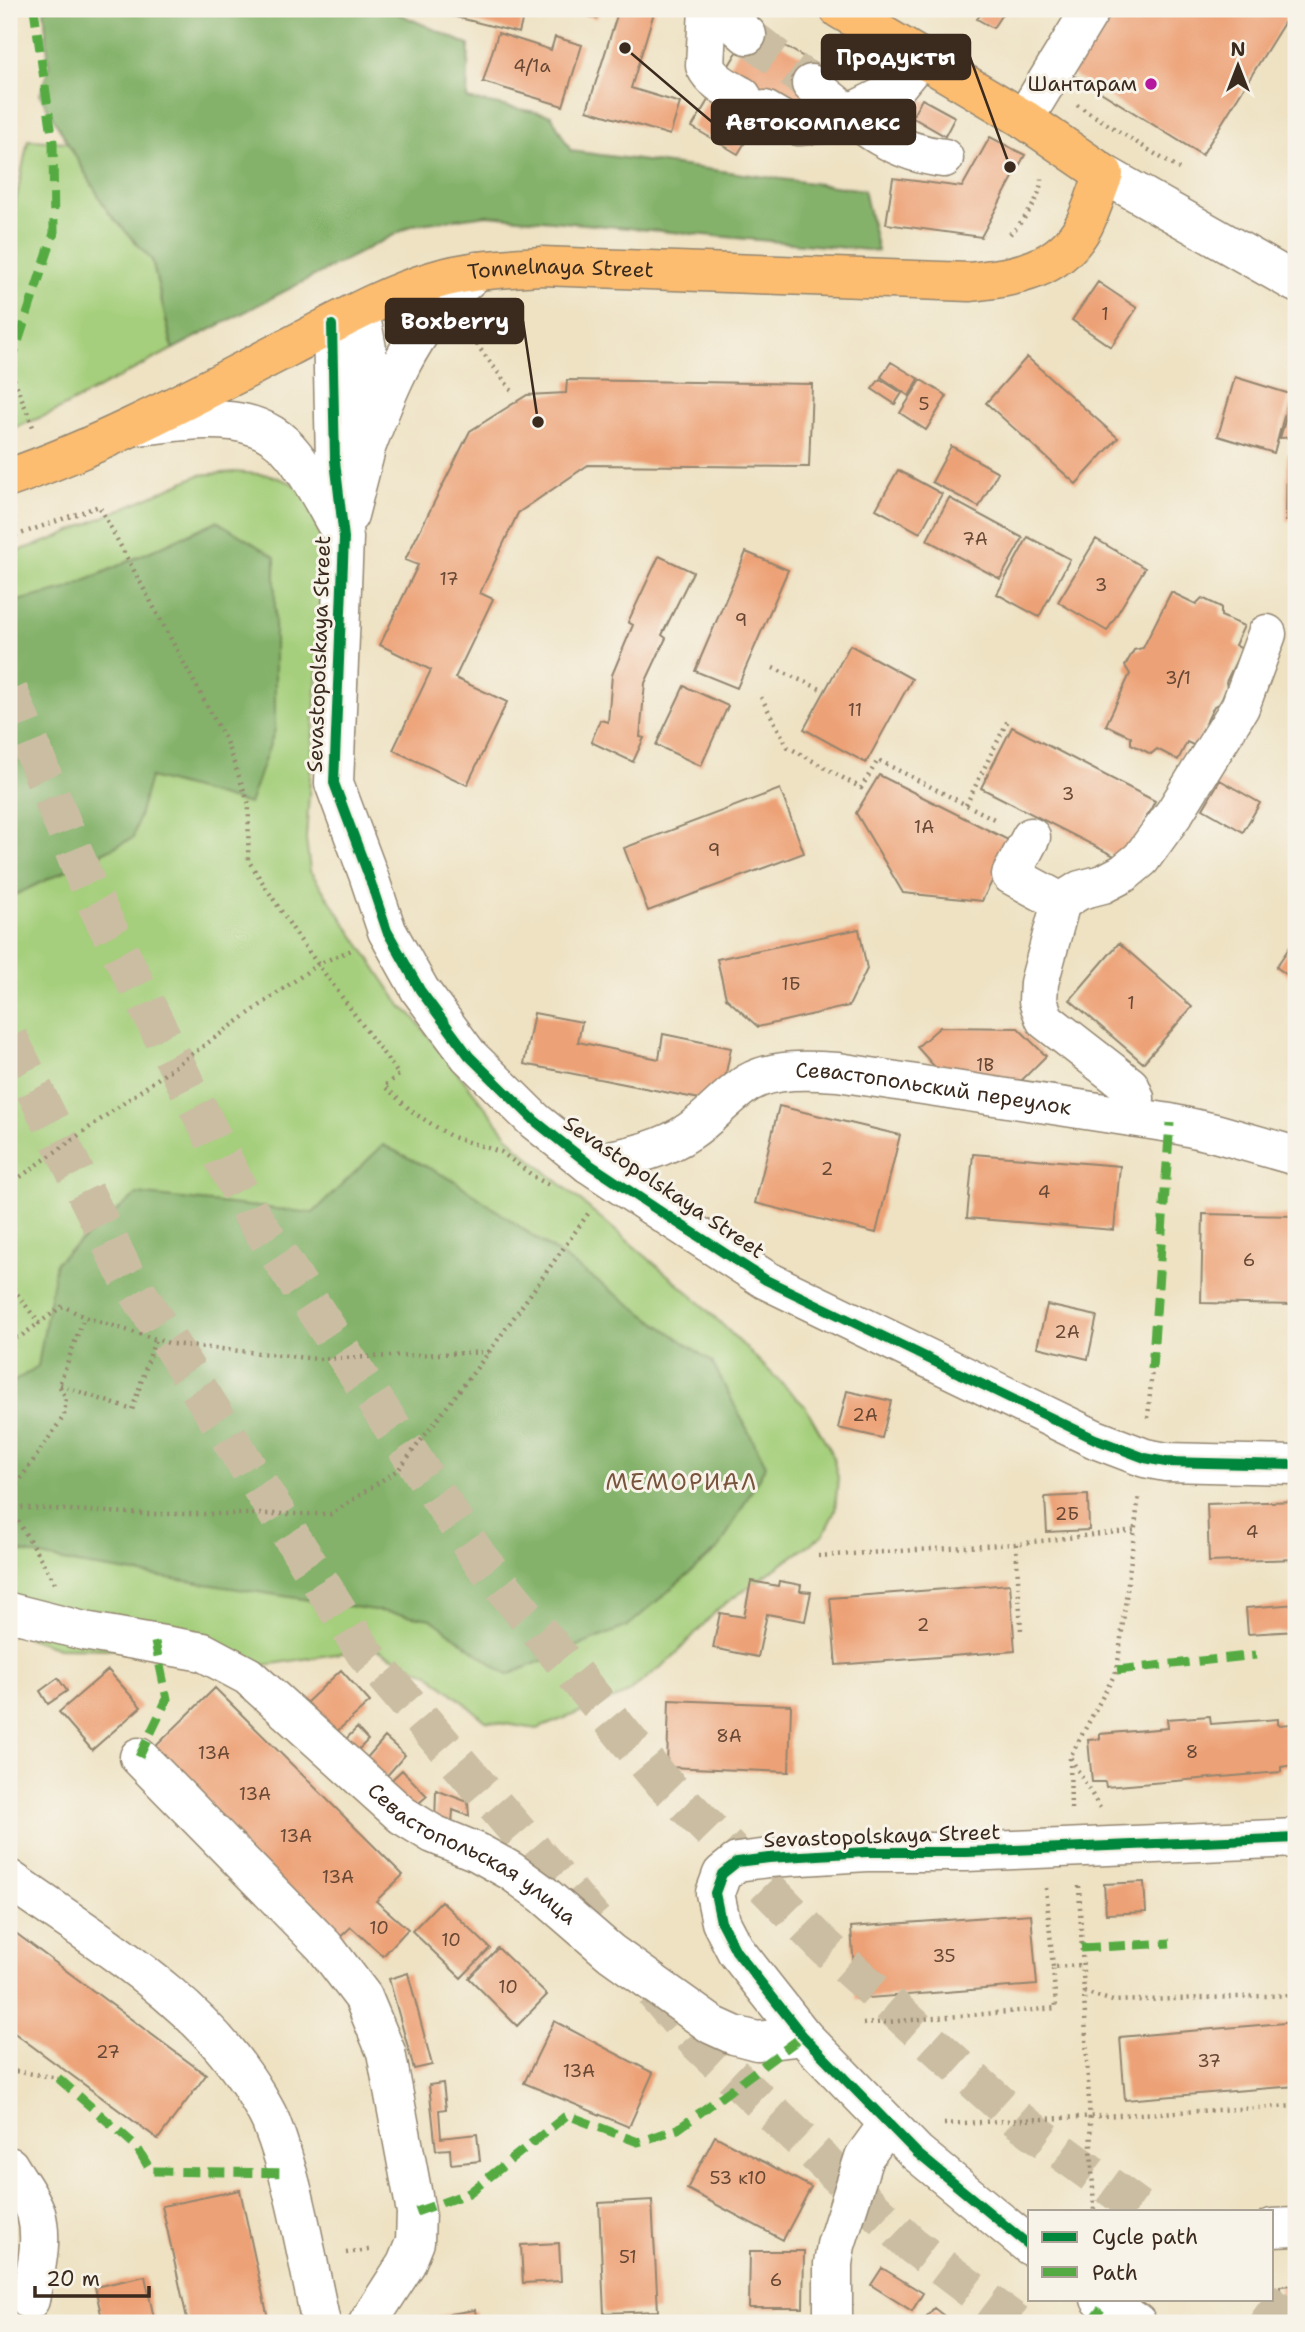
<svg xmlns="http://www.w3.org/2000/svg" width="1305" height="2332" viewBox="0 0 1305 2332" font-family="'Shantell Sans',sans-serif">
  <rect width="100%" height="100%" fill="#f7f3e8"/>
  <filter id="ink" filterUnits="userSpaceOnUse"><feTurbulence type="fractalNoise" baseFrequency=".0143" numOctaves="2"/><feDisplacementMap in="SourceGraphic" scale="14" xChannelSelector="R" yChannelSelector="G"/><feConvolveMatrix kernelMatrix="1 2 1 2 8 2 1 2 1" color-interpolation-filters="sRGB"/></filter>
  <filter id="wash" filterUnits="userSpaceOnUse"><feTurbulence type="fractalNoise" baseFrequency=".00686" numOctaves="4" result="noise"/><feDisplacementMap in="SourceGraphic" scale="28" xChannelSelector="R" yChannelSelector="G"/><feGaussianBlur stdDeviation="1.57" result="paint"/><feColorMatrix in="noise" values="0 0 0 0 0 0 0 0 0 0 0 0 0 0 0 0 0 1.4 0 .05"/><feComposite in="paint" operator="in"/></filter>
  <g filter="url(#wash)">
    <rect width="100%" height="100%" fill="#eee2c3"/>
    <!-- green -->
    <path fill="#a5cf7b" stroke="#707c4c" stroke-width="2" d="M28,140L67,142L108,212L152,260L173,349L52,413L9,430V236Z
      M234,472L270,475L292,483L312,504L325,554L306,839L310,871L402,1007L411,1014L517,1147L696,1299L805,1406L831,1451L838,1477L835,1511L823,1535L719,1608L670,1660L626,1694L537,1729L486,1721L429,1674L374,1648L266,1665L185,1650L58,1648L9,1631V554L51,540L199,475Z"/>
    <!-- forest -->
    <path fill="#84b26b" stroke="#606e44" stroke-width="2" d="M44,9H388L469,45L467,99L551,115L571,151L864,190L878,251L487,215L413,225L173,349L152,260L108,212L40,95L49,67Z
      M217,521L275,557V730L249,804L150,777L133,838L9,898V603L67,589Z
      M383,1145L455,1181L712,1362L766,1465L720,1547L628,1626L507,1675L431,1619L77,1564L9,1549V1385L38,1366L56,1262L137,1194L313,1213Z"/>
    <g id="blocks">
      <!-- building -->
      <path fill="#eda176" d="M434,9H451L448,15L453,9H525L519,33L448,15Z
        M566,9H600L597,19Z
        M619,9H655L631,88L680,103L670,135L587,110Z
        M972,9H1001L1004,11L993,28L977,19L981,14Z
        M1106,9H1272L1287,18L1202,155L1067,71Z
        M752,27L821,67L795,110L773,96L738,154L692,127Z
        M498,33L551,50L555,37L582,45L563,106L483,82Z
        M922,99L955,117L945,136L912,117Z
        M990,137L1025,155L981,237L886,224L893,178L962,187Z
        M1098,282L1137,308L1111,347L1072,320Z
        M1027,357L1118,438L1076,484L986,403Z
        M891,362L919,379L909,396L881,377Z
        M1235,377L1290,394L1274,453L1218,436Z
        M880,379L902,393L895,404L872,389Z
        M567,380L812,384L809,467L588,465L518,513L480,593L493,599L455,678L507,702L467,785L393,750L431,670L380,645L418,565L405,560L470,431L527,395L566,393Z
        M921,380L947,396L926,430L900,413Z
        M1293,394H1296V437L1280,438Z
        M951,446L998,472L979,507L932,482Z
        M1287,456H1296V521H1286Z
        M898,470L942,494L920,533L876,509Z
        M949,498L1023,538L1000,579L927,540Z
        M1028,537L1070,559L1039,617L997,594Z
        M1096,539L1145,568L1107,631L1058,602Z
        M746,552L788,570L737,688L695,671Z
        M659,556L693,572L662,635L666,638L645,683L640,737L644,738L633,762L591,742L600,720L608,722L612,675L633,625L628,622Z
        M1171,592L1196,604L1202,598L1221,607V616L1244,626L1235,645L1242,649L1226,682L1227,688L1220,704L1214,706L1195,746L1187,742L1178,760L1157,749L1151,754L1131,744V737L1106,725L1130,674L1125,666L1134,650L1143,648Z
        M850,645L912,679L866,763L804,729Z
        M684,686L728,706L701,766L656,745Z
        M1012,727L1155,801L1124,861L981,788Z
        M879,775L1012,842L982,901L903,893L856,813Z
        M1220,780L1260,803L1243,832L1203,809Z
        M780,789L804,853L648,911L624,848Z
        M859,929L867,969L849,1006L758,1027L726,998L717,959Z
        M1296,938V981L1276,967Z
        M1119,943L1192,1007L1143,1063L1070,1000Z
        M534,1013L582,1022L578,1042L659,1059L663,1034L731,1048L720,1103L524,1064Z
        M940,1027L1018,1028L1046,1056L1016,1086L950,1084L917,1047Z
        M779,1106L900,1135L876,1233L755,1203Z
        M973,1154L1120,1166L1114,1230L967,1218Z
        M1203,1214L1296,1216V1305L1201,1303Z
        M1047,1305L1097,1316L1088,1359L1037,1347Z
        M847,1391L891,1401L882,1438L838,1428Z
        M1088,1495L1089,1530L1047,1532L1045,1497Z
        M1296,1501V1559L1209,1562L1207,1504Z
        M751,1581L778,1586L779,1581L801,1585L800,1591L811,1592L805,1621L767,1614L758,1657L713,1648L720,1613L744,1617Z
        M1010,1584L1015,1651L836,1665L830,1598Z
        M1296,1604V1631L1248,1634L1246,1608Z
        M108,1670L141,1707L92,1750L59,1712Z
        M341,1670L370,1702L335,1733L307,1702Z
        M58,1678L67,1691L48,1704L40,1691Z
        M215,1688L403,1875L376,1901L408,1929L383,1956L351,1927L336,1941L148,1754Z
        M669,1700L791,1705L789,1772L667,1767Z
        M1210,1716L1211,1724L1278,1719V1725L1292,1724L1296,1765L1281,1767V1772L1106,1787L1105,1782H1092L1088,1740L1100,1739V1734L1168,1728L1167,1719Z
        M357,1728L368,1740L357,1751L345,1740Z
        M385,1737L405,1755L385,1778L365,1760Z
        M402,1770L427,1796L410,1811L386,1785Z
        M436,1790L468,1802L469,1816L453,1810L452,1824H435Z
        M1144,1882L1146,1912L1106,1914L1104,1884Z
        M441,1901L490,1948L461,1978L412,1931Z
        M1031,1914L1037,1985L856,1999L851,1927Z
        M9,1928L206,2075L158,2139L9,2029Z
        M498,1948L547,1995L517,2026L469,1978Z
        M408,1973L432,2065L414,2069L389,1979Z
        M554,2021L653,2073L629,2127L524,2083Z
        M1296,2022V2086L1125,2100L1120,2037Z
        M443,2083L446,2109L439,2110L441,2138L477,2134L480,2161L451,2164L450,2149L436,2150L429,2085Z
        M715,2136L811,2187L783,2240L687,2189Z
        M240,2190L269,2323H188L162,2206Z
        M652,2200L658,2311L604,2313L599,2203Z
        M559,2243L561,2281L523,2283L521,2245Z
        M750,2251H804L803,2308H749Z
        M882,2268L923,2293L912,2311L871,2285Z
        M145,2276L155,2323H103L95,2287Z
        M1296,2285V2323H1282L1280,2286Z
        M934,2308L953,2323H921Z
        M475,2310L477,2323H400V2322Z"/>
    </g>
  </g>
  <g filter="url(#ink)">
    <use href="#blocks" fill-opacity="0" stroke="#948670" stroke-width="2"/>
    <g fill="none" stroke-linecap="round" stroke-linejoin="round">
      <!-- minor-tunnel -->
      <path stroke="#cabda2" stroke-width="38" stroke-dasharray="38 19" stroke-linecap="butt" d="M747,35L811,84"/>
      <!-- major-tunnel -->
      <path stroke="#cabda2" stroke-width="38" stroke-dasharray="38 19" stroke-linecap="butt" d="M9,691L90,892L250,1212L479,1558L658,1777L822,1944L1017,2119L1143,2211
        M9,1038L123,1269L364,1652L599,1927
        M654,1992L696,2041L912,2245L1016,2323
        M1262,2299L1295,2323"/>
      <defs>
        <g id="minor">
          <path d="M708,9L705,66C712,81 727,88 742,96"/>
          <path d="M724,9L731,21L747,35"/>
          <path d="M811,84C853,117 887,152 944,158"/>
          <path d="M765,110L787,123L799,126L830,123L892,92L921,57"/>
          <path d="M1024,119L1091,9"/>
          <path d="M1104,174L1296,283"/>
          <path d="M360,311L367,349L365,423"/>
          <path d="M332,325L335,461L344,538L334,783L368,874L387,931L420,990L469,1056L535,1121L589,1164L661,1212L766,1280L1095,1439L1145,1458L1166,1462L1296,1465"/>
          <path d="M135,426C188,422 255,405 293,454C310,475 322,500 336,524"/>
          <path d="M349,515L365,453H364C384,400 405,343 445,301C455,290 466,281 477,271"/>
          <path d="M1031,837L1011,875L1061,902"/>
          <path d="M1132,1117L1135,1098L1130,1086L1045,1020L1038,1001L1039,983L1061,902L1080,890L1103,884L1124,873L1141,859L1175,812L1240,707L1267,634"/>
          <path id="s1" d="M589,1164C624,1157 660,1152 690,1131C711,1117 727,1096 748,1083C774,1068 809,1070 838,1072L1170,1123L1215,1133L1296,1156"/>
          <path id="s2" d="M9,1612L84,1631L203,1652L248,1676L402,1815L433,1834L477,1852L511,1871L544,1895L611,1953L712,2025L734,2035L757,2041L803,2036"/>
          <path d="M139,1757L324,1946L363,1997L386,2052L416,2212L415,2242L406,2264L368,2323"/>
          <path d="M9,1879C96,1941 200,1999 256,2094C261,2103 267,2112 271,2122C296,2186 306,2256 321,2323"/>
          <path d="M9,2166C17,2180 31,2197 36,2213C44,2242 35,2272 30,2300"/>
          <path d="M1272,2228L1296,2227"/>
          <path d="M1030,2246L917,2153L803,2036L736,1951L721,1922L715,1893L722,1874L737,1862L769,1858L867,1852H966L1296,1838"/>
          <path d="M1100,2299L1137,2323"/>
          <path d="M833,2323V2264L836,2245L864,2157L888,2124"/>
        </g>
        <g id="major">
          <path id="s3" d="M9,478C106,444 196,395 287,348C334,324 381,296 432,281C467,270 505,268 542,266L969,282C1015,277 1060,271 1084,225C1092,209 1097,191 1104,174L1024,119L839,9"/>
        </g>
      </defs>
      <!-- minor casing -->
      <use href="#minor" stroke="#948670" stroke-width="41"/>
      <!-- major casing -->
      <use href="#major" stroke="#948670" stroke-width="41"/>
      <!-- path -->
      <path stroke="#948670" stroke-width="4.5" stroke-dasharray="2 5" stroke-linecap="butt" d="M1077,105L1179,169
        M1010,234C1025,219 1042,198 1041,176
        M468,333L512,391
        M9,366L33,427
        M9,538L99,506L225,739L249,804L248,860L298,937L399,1075L384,1086L414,1113L452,1137L501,1152L536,1178L551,1186
        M773,668L825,691
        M761,697L788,747L861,788L878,760L996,820
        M966,805L1008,720
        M9,1185L318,964L354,949
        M9,1283L39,1323L63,1306L84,1317L172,1344L318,1359L489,1352L399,1469L331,1514H149L9,1507
        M9,1338L20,1337L39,1323
        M489,1352L590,1211
        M60,1385L132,1410L155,1340
        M1148,1418L1152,1369
        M1016,1544L1021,1630
        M818,1556L1016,1544L1135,1530
        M55,1583L10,1508L17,1484L64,1416L66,1398L59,1385L84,1317
        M1070,1758L1071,1809
        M1100,1808L1070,1757L1117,1670L1139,1495
        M1079,1886L1094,2211
        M1046,1888L1053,1967
        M1084,1992L1113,2001L1296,1995
        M863,2024L1056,2008L1053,1967L1082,1965
        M9,2070L58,2078
        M944,2124L1296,2106
        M346,2253L369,2250"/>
      <!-- minor -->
      <use href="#minor" stroke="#fff" stroke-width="38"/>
      <!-- major -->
      <use href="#major" stroke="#fcbd6f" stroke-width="38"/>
      <!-- quiet -->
      <path stroke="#55ab43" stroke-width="9" stroke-dasharray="18 9" stroke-linecap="butt" d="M10,366L54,233L53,142L34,9
        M1152,1369L1170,1123
        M1117,1670L1256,1655
        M139,1757L167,1699L155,1642
        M1081,1948L1170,1943
        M58,2078L136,2146L151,2171L288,2173
        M416,2212L469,2193L567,2115L638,2142L678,2129L803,2036
        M1090,2323L1106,2303"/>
      <defs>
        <path id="cycleway" d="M332,325L335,461L344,538L334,783L368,874L387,931L420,990L469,1056L535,1121L589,1164L661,1212L766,1280L1095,1439L1145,1458L1166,1462L1296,1465
          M1030,2246L917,2153L803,2036L736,1951L721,1922L715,1893L722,1874L737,1862L769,1858L867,1852H966L1296,1838"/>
      </defs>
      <!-- cycleway casing -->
      <use href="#cycleway" stroke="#f7f3e8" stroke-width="15"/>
      <!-- cycleway -->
      <use href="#cycleway" stroke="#00873e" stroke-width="10"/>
    </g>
  </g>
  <!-- markers -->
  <circle fill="#b5179e" stroke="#f7f3e8" stroke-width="2.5" cx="1151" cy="84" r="7"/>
  <g text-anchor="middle" stroke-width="6" stroke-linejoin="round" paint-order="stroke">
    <!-- number labels -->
    <g font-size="18" fill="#684834">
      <text x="532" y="72">4/1а</text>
      <text x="1105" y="320">1</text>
      <text x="924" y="410">5</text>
      <text x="975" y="545">7А</text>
      <text x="449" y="585">17</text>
      <text x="1101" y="591">3</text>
      <text x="741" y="626">9</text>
      <text x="1178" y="684">3/1</text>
      <text x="855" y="716">11</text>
      <text x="1068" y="800">3</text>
      <text x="924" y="833">1А</text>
      <text x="714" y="856">9</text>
      <text x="791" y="990">1Б</text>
      <text x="1131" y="1009">1</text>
      <text x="985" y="1071">1В</text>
      <text x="827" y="1175">2</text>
      <text x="1044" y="1198">4</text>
      <text x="1249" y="1266">6</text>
      <text x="1067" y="1338">2А</text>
      <text x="865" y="1421">2А</text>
      <text x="1067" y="1520">2Б</text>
      <text x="1252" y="1538">4</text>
      <text x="923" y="1631">2</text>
      <text x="729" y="1742">8А</text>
      <text x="1192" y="1758">8</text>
      <text x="214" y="1759">13А</text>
      <text x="255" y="1800">13А</text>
      <text x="296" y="1842">13А</text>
      <text x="338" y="1883">13А</text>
      <text x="379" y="1934">10</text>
      <text x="451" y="1946">10</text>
      <text x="944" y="1962">35</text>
      <text x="508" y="1993">10</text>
      <text x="108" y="2058">27</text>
      <text x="1209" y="2067">37</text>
      <text x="579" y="2077">13А</text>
      <text x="738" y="2184">53 к10</text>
      <text x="628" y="2263">51</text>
      <text x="776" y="2286">6</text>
    </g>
    <!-- poi labels -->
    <g font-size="21" fill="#3b2a1e" stroke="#f7f3e8" text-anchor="end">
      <text x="1137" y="91">Шантарам</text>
    </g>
    <!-- street labels -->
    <g font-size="21" fill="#3b2a1e" stroke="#f7f3e8">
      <text dy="7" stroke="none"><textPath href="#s3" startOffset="597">Tonnelnaya Street</textPath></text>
      <text transform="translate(319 654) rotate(-88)" y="7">Sevastopolskaya Street</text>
      <text dy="7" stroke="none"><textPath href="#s1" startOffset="371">Севастопольский переулок</textPath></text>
      <text transform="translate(664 1187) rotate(34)" y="7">Sevastopolskaya Street</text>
      <text transform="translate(882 1836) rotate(-2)" y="7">Sevastopolskaya Street</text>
      <text dy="7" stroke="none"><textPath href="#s2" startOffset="537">Севастопольская улица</textPath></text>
    </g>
    <!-- neighbourhood labels -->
    <g font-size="23" letter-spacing="2" fill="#79543d" stroke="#f7f3e8">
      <text x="682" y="1490">МЕМОРИАЛ</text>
    </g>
  </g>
  <!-- callouts -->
  <path fill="none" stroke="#3b2a1e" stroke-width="2.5" d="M1010 167L970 57M625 48L712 122M538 422L523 321"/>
  <g fill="#3b2a1e" stroke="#f7f3e8" stroke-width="2.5">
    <circle cx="1010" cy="167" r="7"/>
    <circle cx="625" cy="48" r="7"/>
    <circle cx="538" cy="422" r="7"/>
  </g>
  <g fill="#3b2a1e" stroke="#3b2a1e" stroke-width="2.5">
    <rect x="822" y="35" width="148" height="44" rx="7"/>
    <rect x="712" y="100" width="203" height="44" rx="7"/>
    <rect x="386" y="299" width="137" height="44" rx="7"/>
  </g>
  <g font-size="23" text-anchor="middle" font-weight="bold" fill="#fff">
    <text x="896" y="65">Продукты</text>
    <text x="813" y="130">Автокомплекс</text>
    <text x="455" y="329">Boxberry</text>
  </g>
  <!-- margin -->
  <rect width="1305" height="2332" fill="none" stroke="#f7f3e8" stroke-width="35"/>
  <!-- legend -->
  <rect x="1028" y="2210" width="245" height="91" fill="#f7f3e8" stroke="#aca397" stroke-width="2"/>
  <rect x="1042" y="2232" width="35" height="10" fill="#00873e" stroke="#aca397" stroke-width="2"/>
  <text x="1092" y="2244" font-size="21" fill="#3b2a1e">Cycle path</text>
  <rect x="1042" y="2267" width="35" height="10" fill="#55ab43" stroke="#aca397" stroke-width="2"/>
  <text x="1092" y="2280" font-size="21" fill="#3b2a1e">Path</text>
  <!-- north arrow -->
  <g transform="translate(1238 66)" stroke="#f7f3e8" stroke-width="5" paint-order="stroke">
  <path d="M0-5L12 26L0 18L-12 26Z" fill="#3b2a1e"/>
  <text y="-10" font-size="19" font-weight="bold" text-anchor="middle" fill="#3b2a1e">N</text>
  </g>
  <!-- scale -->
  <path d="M35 2286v10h114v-10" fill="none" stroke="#3b2a1e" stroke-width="3.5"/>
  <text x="46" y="2286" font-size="21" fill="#3b2a1e" stroke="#f7f3e8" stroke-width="5" paint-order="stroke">20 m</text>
</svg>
